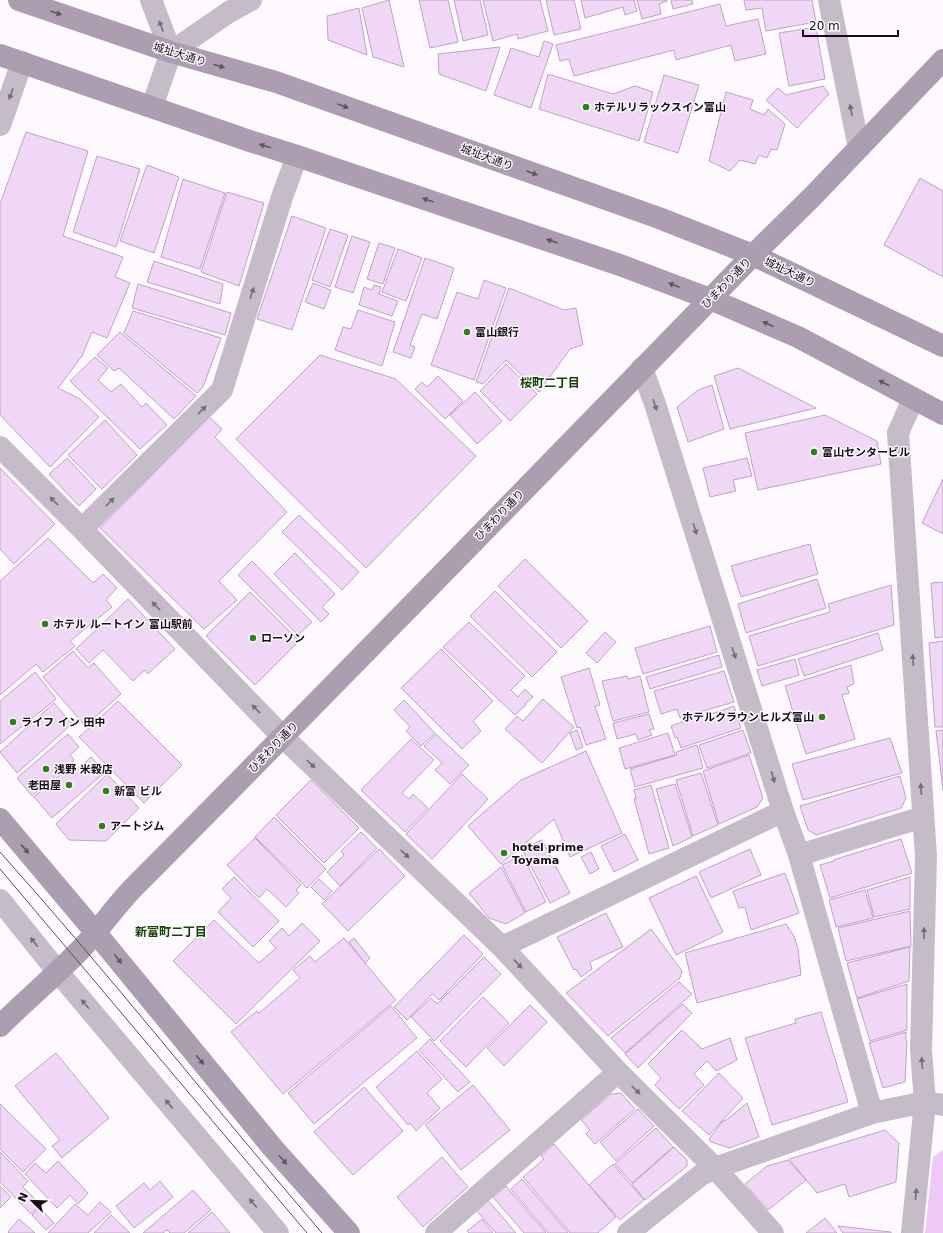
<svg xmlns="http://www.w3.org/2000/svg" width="943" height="1233" viewBox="0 0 943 1233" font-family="'DejaVu Sans','Noto Sans JP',sans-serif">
  <rect width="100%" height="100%" fill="#fef9ff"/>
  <!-- green -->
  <path fill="#eec8f7" d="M943,1150V1233H925L933,1157Z"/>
  <!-- building -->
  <path fill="#f0d7f6" stroke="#bda5c2" d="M389,0L404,67L373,57L362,8Z
    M419,0H448L458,42L430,48Z
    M454,0H480L488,35L463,41Z
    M483,0H540L548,31L518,39L517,34L493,41Z
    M546,0H574L581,29L554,35Z
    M581,0H634L637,11L625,15L623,7L585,18Z
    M637,0H667V1L659,4L661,14L642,19Z
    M671,0H692L693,4L673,9Z
    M744,0H812L816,22L766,31L762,8L746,10Z
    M720,4L726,26L758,19L766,54L735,61L731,45L676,60L674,50L574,76L569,59L560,61L556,45Z
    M359,8L367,55L328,40L327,16Z
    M816,27L825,79L789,86L779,33Z
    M544,41L553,44L531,108L494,95L511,48L539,57Z
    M500,47L486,91L439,74L438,54Z
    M548,74L613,94L635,86L653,92L639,141L539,109Z
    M664,75L699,85L678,153L644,142Z
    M823,86L829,94L797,128L766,100L778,88L786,95Z
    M726,92L753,100L750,109L764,115L768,109L785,124L777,150L771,149L767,158L759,155L755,164L740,160L730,171L709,161Z
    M26,132L88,151L63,236L123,257L115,277L130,283L107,338L92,332L82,356L58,388L80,399L99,417L50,467L0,415V204Z
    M97,156L140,169L116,247L73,232Z
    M147,165L179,177L154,253L120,241Z
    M920,178L943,191V277L884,245Z
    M183,179L225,193L200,269L161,257Z
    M227,192L264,203L239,286L201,272Z
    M292,216L326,228L292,330L257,319Z
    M330,229L348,235L330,287L312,280Z
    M352,236L370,242L353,293L335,287Z
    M379,243L395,248L383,284L367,279Z
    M398,249L422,258L406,301L382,292Z
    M425,258L454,268L437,319L422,314L410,345L415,347L411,358L393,352Z
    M154,261L223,284L220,304L147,282Z
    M484,280L506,288L474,380L431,365L457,292L478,299Z
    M313,283L331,290L324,309L305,302Z
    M138,284L231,313L225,335L132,308Z
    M374,285L381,287L379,294L398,301L392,316L359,305L364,287L372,290Z
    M509,288L564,310L576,308L583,345L570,349L539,392L506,360L483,384L476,382Z
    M358,310L395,322L382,366L335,350L343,327L351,329Z
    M133,311L221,338L203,387L197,393L124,333Z
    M120,332L196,396L174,419L119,368L114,371L97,355Z
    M320,355L396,379L476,456L366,568L236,439Z
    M95,357L108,368L98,380L111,392L121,384L142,407L146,403L167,425L140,449L70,381Z
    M506,364L537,394L510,421L480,391Z
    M738,368L816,408L730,429L714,376Z
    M438,376L463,401L445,419L415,389L422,382L427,387Z
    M712,385L724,429L688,442L677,407L698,390Z
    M475,392L502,421L477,444L450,415Z
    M825,415L877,441L881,464L758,490L745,433Z
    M209,417L222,429L215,437L287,512L219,581L237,600L204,629L100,528Z
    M105,420L137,455L102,489L68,455Z
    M67,458L96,489L79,506L49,474Z
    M747,458L752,476L733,480L736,491L710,497L703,468Z
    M0,468L55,524L14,564L0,549Z
    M943,479V534L922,523Z
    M299,515L359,572L342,590L282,532Z
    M48,538L93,583L103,574L117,588L106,600L112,607L70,641L75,646L43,672L36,664L0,695V581Z
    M810,544L818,574L741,597L731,566Z
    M295,553L335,594L322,607L329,614L321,622L274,574Z
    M525,559L588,621L561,648L498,586Z
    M252,561L312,622L298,635L238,575Z
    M817,579L826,608L746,633L738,604Z
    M943,582V637L935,638L931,583Z
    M891,585L894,625L758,666L749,636L830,612L828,604Z
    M495,591L557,652L532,677L470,616Z
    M250,592L299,641L255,685L206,636Z
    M128,599L175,649L148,674L145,670L133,681L103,650L89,663L76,649Z
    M469,622L525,676L511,690L518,697L525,689L533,697L525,704L526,705L515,715L443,647Z
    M710,626L717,652L643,674L635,648Z
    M605,632L616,642L597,663L586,653Z
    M878,633L883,650L804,676L798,659Z
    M943,641V727H935L929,643Z
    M441,649L493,701L473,721L481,731L462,749L401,688Z
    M73,651L88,668L94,663L121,694L85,726L43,677Z
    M719,655L722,667L650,689L646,677Z
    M795,659L799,675L762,686L757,670Z
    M851,665L854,684L847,687L849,693L842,695L855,739L806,754L785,686Z
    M589,668L600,705L595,706L606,739L586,745L580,727L577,728L561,677Z
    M724,671L734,702L680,718L677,709L661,714L654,691Z
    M35,672L56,699L0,744V701Z
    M627,676L628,679L640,676L649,712L613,721L602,681Z
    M543,699L574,727L542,763L505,729L517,716L523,721Z
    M404,700L435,733L421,746L406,731L410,727L394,710Z
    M118,701L182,765L144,803L79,737Z
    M54,703L72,724L17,773L0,752Z
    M734,706L741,728L681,748L677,737L675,738L671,726L699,716L700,718Z
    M649,714L654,729L649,730L652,735L638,740L636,734L617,739L613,723Z
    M577,730L583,747L576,750L570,733Z
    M743,730L751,753L707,768L699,745Z
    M943,730V790L936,731Z
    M668,733L675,755L625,769L619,748Z
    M68,734L79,747L70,755L74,760L32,796L17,778Z
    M436,734L469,765L450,784L435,770L442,763L424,746Z
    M890,738L902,773L803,800L792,764Z
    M411,739L434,760L402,793L409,799L413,794L428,808L405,832L361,790Z
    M697,745L703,768L635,787L630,769L677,755L676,752Z
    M586,751L622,833L570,857L554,819L501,864L468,826L521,780Z
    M749,755L763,798L757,807L719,824L703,771Z
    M91,757L105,772L52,818L34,797L71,765L75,771Z
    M701,773L718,825L693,836L676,780Z
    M107,774L139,808L106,841L69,840L56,824Z
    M462,774L488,799L432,859L406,834Z
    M900,776L906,798L901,808L816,835L808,830L800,806Z
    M311,780L359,828L324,863L276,815Z
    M675,784L692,837L673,846L656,789Z
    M651,785L669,848L649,854L634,799H636L634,790Z
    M274,817L326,869L307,888L255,837Z
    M361,832L377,848L340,886L327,872L344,855L341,851Z
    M625,834L638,860L614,872L601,846Z
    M255,838L301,885L296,890L299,893L286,907L267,889L259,898L227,865Z
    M901,839L912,873L830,898L820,865L834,861L833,860Z
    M542,840L570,893L550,903L522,849L529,842L531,845Z
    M379,849L405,876L348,931L322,904Z
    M750,849L761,875L711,898L699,872Z
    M591,852L599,869L590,874L581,857Z
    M522,855L546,902L526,912L502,865Z
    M501,867L525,913L506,924L489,918L469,893Z
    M785,873L799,913L751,930L745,907L739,908L733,891Z
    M696,876L723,932L676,955L649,898Z
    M234,877L279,921L253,947L218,912L231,898L222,889Z
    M910,877V909L874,917L867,890Z
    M319,879L332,891L324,900L311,887Z
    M865,890L873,918L836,927L829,900Z
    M910,911L911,946L846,961L838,928Z
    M606,913L623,947L590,962L592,969L581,977L576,969L574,970L557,937Z
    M214,920L259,963L276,948L269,941L282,928L289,936L302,923L320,941L236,1024L173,961Z
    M786,924L794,936L798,949L801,975L697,1003L685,953Z
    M651,929L682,971L680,978L608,1036L566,993Z
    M464,935L483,954L439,1000L432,994L407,1020L394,1007Z
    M344,938L396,1000L283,1094L231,1032L257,1011L259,1013L300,978L293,970L310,956L315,962Z
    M354,938L370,958L365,963L349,942Z
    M910,947L909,981L857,998L847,963Z
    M484,957L501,974L434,1041L411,1017L431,998L437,1004Z
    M679,982L692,994L625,1053L611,1038Z
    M907,984V1030L870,1041L857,999Z
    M483,997L509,1023L466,1067L440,1041Z
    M683,1004L692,1013L638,1068L625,1054Z
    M530,1005L547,1022L504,1066L487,1048Z
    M391,1006L417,1038L314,1124L288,1093Z
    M821,1012L848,1102L772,1125L745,1038L796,1023L795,1019Z
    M682,1030L702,1049L730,1038L737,1060L716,1071L707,1061L694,1074L704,1085L679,1109L655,1085L661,1078L648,1064Z
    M906,1032V1040L907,1041L905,1082L883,1088L869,1043Z
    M430,1039L470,1082L458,1092L419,1050Z
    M417,1051L442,1079L427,1093L440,1108L416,1131L410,1123L408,1125L376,1087Z
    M56,1053L109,1118L62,1158L52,1146L60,1140L15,1086Z
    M719,1073L743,1098L709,1135L682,1111Z
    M473,1085L510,1130L461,1170L425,1125Z
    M364,1087L403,1131L353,1175L314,1132Z
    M621,1093L635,1109L595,1144L586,1134L590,1130L581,1120L611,1094Z
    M747,1103L759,1137L730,1148L711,1142L709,1139L722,1122L728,1119Z
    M0,1104L46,1149L23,1172L0,1149Z
    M638,1109L654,1126L616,1161L600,1142Z
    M656,1128L673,1147L632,1183L615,1164Z
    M885,1130L899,1143L896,1182L849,1197L845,1184L817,1193L789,1159Z
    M554,1144L616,1217L598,1233H570L523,1177L544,1159L541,1156Z
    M674,1147L687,1160V1166L645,1200L632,1184Z
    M0,1152L28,1181L23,1187L41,1205L31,1214L0,1182Z
    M442,1157L468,1187L423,1227L397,1197Z
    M788,1160L806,1180L768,1210L745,1184L767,1166Z
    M58,1161L88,1193L78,1204L70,1195L57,1208L25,1174L35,1163L46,1173Z
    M613,1164L644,1200L620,1220L589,1185Z
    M522,1179L568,1233H548L511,1189Z
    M160,1181L173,1197L134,1228L116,1206L144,1183L150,1190Z
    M0,1186L11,1197L0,1208Z
    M506,1186L546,1233H524L493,1197Z
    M193,1190L211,1210L184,1233H170L167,1230L163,1233H143Z
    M488,1200L516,1233H496L476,1210Z
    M100,1202L111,1212L88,1233H48L75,1204L88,1215Z
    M40,1208L54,1223L46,1230L32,1215Z
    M212,1212L230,1233H188Z
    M111,1215L130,1233H94Z
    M825,1218L837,1233H806Z
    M19,1219L35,1233H9L8,1232Z
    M482,1219L493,1233H469L467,1231Z
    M838,1226L891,1232V1233H843Z"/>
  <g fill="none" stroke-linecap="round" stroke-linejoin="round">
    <!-- street -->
    <path stroke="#c6bcc9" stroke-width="22" d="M151,0L171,52
      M829,0L859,148
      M152,107L171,52L229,12L251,0
      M0,125L22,62
      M642,368L655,404L783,811L799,855L872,1113
      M0,447L82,529L283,737L502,947L618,1072L715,1168L773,1233
      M82,529L222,390L282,197L297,156
      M799,855L923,817
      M0,900L58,972L278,1233
      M502,947L783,811
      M436,1233L618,1072
      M628,1233L701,1175L715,1168L872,1113L925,1102L943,1105
      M912,1233L925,1102L921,1050L926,856L898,433L913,399"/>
    <!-- secondary -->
    <path stroke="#ac9db0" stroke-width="22" d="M19,0L171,52L276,82L659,218L753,255L943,346
      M0,55L253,142L297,156L620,265L710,299L798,337L943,414
      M0,819L96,933L272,1147L349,1233
      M0,1026C27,999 56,975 82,948C101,928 116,905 135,886C343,677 548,466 753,255L812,197L943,60"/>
    <!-- tram -->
    <path stroke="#59515b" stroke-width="1" d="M0,852C111,976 214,1107 322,1233
      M0,869L307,1233"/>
  </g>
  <!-- one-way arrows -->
  <defs><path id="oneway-solid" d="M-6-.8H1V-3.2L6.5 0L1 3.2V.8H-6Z"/></defs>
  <g fill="#605463">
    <use href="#oneway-solid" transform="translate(56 13) rotate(19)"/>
    <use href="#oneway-solid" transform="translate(219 66) rotate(16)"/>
    <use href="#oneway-solid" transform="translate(343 106) rotate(20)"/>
    <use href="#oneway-solid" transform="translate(265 146) rotate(-163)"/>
    <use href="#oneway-solid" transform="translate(532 173) rotate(20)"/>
    <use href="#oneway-solid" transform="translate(428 200) rotate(-161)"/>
    <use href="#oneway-solid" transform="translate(552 241) rotate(-161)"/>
    <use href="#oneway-solid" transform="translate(674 285) rotate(-159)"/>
    <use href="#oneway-solid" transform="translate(768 324) rotate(-156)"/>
    <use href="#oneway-solid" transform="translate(884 383) rotate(-152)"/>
    <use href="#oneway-solid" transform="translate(25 849) rotate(49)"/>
    <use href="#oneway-solid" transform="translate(118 959) rotate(51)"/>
    <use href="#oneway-solid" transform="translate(200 1060) rotate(51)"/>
    <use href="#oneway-solid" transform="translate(283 1160) rotate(48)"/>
  </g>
  <g fill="#766c78">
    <use href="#oneway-solid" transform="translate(161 26) rotate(-111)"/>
    <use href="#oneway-solid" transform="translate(11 94) rotate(109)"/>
    <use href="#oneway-solid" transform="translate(851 110) rotate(-101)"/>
    <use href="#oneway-solid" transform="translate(252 293) rotate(-72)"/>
    <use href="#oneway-solid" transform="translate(655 405) rotate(72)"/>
    <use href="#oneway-solid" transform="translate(202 410) rotate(-45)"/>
    <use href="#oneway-solid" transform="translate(54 501) rotate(-135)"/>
    <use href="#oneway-solid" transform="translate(110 502) rotate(-45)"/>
    <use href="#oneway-solid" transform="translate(695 529) rotate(73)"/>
    <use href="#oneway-solid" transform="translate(156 606) rotate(-134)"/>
    <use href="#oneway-solid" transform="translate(734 653) rotate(73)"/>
    <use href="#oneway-solid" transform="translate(913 660) rotate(-94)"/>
    <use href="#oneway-solid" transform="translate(256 709) rotate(-134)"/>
    <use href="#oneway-solid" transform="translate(311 764) rotate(44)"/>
    <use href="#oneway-solid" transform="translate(773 777) rotate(73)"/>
    <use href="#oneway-solid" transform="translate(921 789) rotate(-94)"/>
    <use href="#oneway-solid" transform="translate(405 854) rotate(44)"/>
    <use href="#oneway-solid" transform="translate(924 933) rotate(-89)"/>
    <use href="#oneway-solid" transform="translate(34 942) rotate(-129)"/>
    <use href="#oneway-solid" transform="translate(518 964) rotate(47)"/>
    <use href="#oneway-solid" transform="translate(85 1004) rotate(-130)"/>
    <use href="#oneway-solid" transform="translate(922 1063) rotate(-94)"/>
    <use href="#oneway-solid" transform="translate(636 1090) rotate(45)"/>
    <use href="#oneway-solid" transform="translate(169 1104) rotate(-130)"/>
    <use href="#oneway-solid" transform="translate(916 1194) rotate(-84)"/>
    <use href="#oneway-solid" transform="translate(253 1203) rotate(-130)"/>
  </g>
  <!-- markers -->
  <g fill="#347c20" stroke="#fef9ff" stroke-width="1.5">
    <circle cx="586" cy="107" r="4"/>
    <circle cx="467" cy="332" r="4"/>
    <circle cx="814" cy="452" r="4"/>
    <circle cx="45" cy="624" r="4"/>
    <circle cx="253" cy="638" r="4"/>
    <circle cx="822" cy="717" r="4"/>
    <circle cx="13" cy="722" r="4"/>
    <circle cx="46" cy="769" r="4"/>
    <circle cx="69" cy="785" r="4"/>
    <circle cx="106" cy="791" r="4"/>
    <circle cx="102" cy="826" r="4"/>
    <circle cx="504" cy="853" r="4"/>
  </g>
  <g text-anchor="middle" stroke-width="3" stroke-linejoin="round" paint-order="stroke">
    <!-- street labels -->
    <g font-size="11" fill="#140b16" stroke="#fef9ff">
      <text transform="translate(180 54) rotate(17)" y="4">城址大通り</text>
      <text transform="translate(487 157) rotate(20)" y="4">城址大通り</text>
      <text transform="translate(790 272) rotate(25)" y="4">城址大通り</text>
      <text transform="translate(726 283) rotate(-46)" y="4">ひまわり通り</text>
      <text transform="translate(499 515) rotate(-46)" y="4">ひまわり通り</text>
      <text transform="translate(273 747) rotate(-46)" y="4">ひまわり通り</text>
    </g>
    <!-- poi labels -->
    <g font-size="11" font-weight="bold" fill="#140b16" stroke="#fef9ff" text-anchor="start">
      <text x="594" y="111">ホテルリラックスイン富山</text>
      <text x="475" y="336">富山銀行</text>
      <text x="822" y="456">富山センタービル</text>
      <text x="53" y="628">ホテル ルートイン 富山駅前</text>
      <text x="261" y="642">ローソン</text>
      <text x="814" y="721" text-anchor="end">ホテルクラウンヒルズ富山</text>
      <text x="21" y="726">ライフ イン 田中</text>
      <text x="54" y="773">浅野 米穀店</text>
      <text x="61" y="789" text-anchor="end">老田屋</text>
      <text x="114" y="795">新富 ビル</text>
      <text x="110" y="830">アートジム</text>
      <text x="512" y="851">hotel prime<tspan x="512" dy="13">Toyama</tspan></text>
    </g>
    <!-- neighbourhood labels -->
    <g font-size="12" font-weight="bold" fill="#154307" stroke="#fef9ff">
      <text x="550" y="387">桜町二丁目</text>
      <text x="171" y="936">新富町二丁目</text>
    </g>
  </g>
  <!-- north arrow -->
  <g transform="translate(32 1201) rotate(293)" stroke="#fef9ff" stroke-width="3" paint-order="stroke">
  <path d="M0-3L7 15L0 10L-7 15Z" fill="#140b16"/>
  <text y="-6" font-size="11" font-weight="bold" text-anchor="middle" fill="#140b16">N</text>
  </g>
  <!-- scale -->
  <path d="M803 30v6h95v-6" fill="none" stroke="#140b16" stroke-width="2"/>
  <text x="809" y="30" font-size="12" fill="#140b16" stroke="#fef9ff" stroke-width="3" paint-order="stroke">20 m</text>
</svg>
